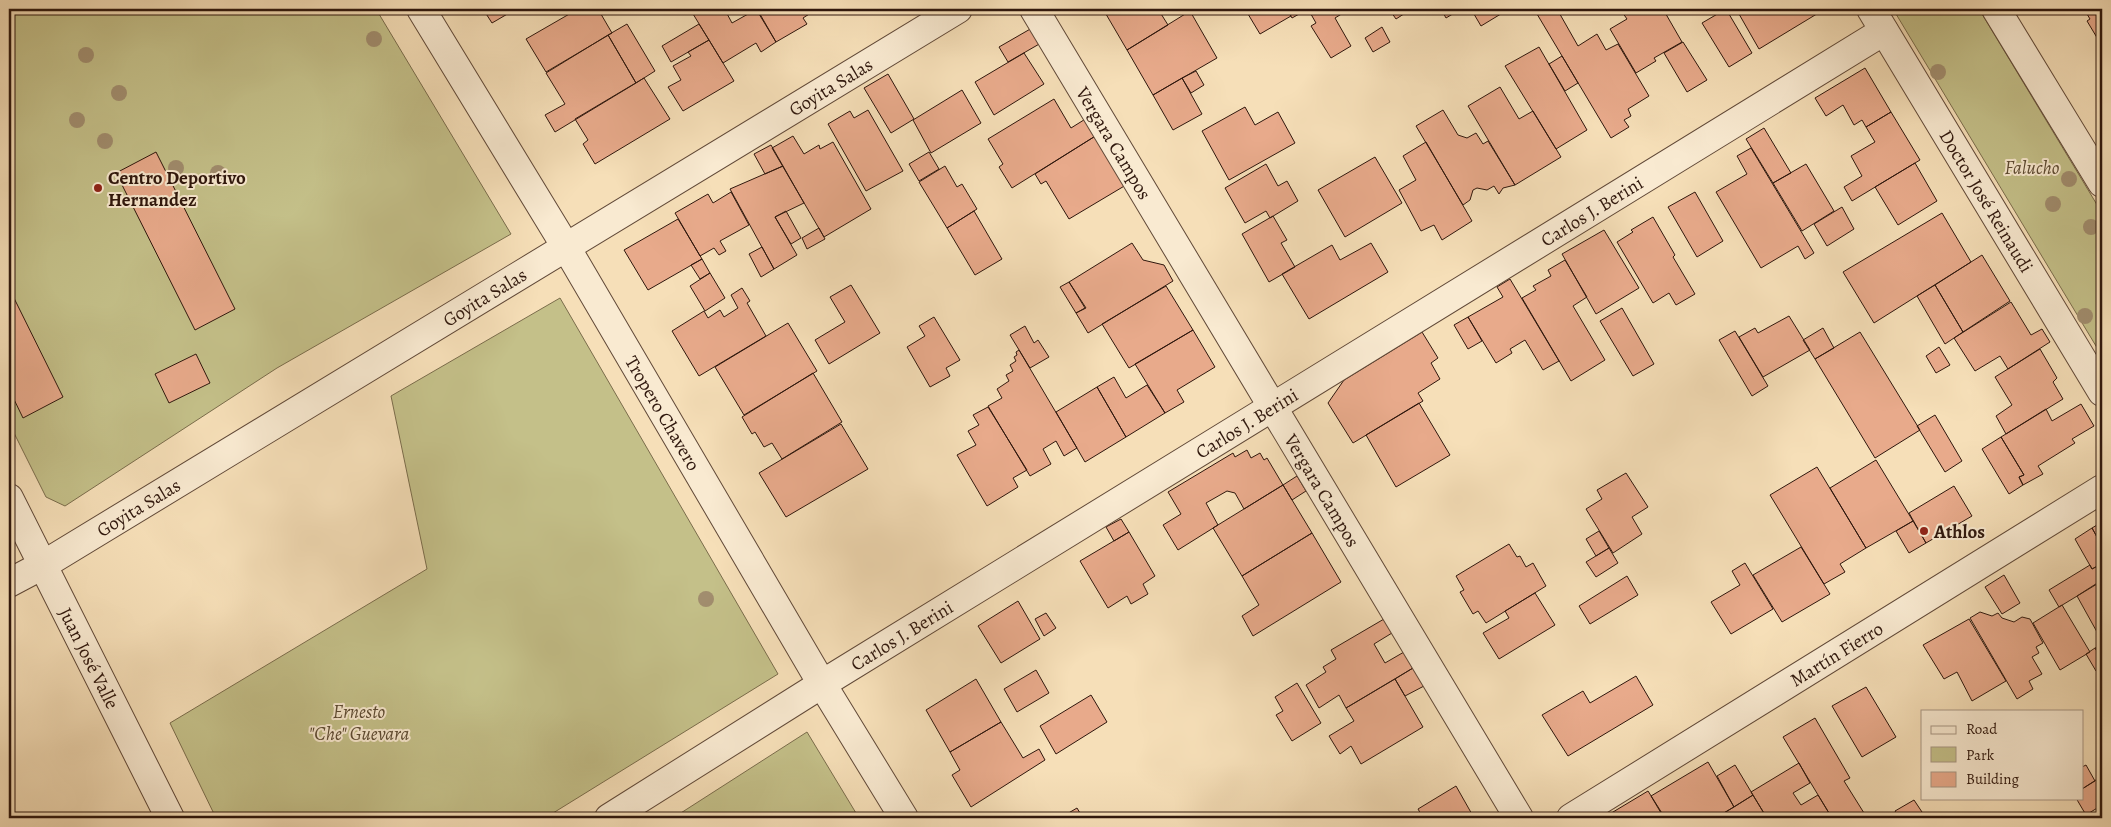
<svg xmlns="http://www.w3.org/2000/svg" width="2111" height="827" viewBox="0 0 2111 827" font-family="Alegreya,serif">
  <rect width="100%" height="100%" fill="#f6dfb8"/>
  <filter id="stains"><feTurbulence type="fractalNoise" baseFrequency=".004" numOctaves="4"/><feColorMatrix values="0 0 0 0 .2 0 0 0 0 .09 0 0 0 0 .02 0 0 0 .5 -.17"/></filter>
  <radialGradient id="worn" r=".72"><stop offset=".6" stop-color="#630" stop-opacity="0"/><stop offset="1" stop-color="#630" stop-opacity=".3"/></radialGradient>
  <!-- green -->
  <path fill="#c4c089" stroke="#7a6c4b" d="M9,9H376L511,234L277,368L65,506L46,497L9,423Z
    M1893,9H1979L2102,213V356Z
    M560,298L778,674L545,818H216L170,723L427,569L391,396Z
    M807,732L859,818H673Z"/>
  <!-- building -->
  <path fill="#e8aa8b" stroke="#2f170d" d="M483,9H516L492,23Z
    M578,9H598L612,33L546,72L526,39Z
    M690,9H726L725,10L732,23L757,9L776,42L761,52L756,43L723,63Z
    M756,9H817L803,18L807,24L776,42Z
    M1103,9H1158L1168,25L1127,50Z
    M1245,9H1286L1291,16L1260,34Z
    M1287,9H1347L1348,10L1335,18L1351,46L1331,58L1311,26L1316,23L1308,9L1292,18Z
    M1389,9H1409L1410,10L1396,19Z
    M1441,9H1461L1446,18Z
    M1471,9H1509L1481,26Z
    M1534,9H1557L1578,46L1597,34L1606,50L1618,44L1649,96L1628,109L1631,116L1624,120L1629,127L1611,138Z
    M1620,9H1663L1682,42L1654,58L1656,61L1636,73L1610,29L1627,19Z
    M1726,9L1752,53L1729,67L1702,23Z
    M1748,9H1825L1759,49L1739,14Z
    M2084,9H2102V46L2087,21L2090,19Z
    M1190,11L1217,58L1153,95L1127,50Z
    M627,24L655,71L636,83L608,35Z
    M699,24L709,40L671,62L662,46Z
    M1382,27L1390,42L1373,52L1365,38Z
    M1032,28L1041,43L1008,62L999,47Z
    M608,35L636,83L555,132L545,115L565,104L546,73Z
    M709,40L734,81L683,111L668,87L681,80L673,66L691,56L688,52Z
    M1683,42L1707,80L1687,92L1664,53Z
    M1539,47L1587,130L1556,149L1505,66Z
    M1024,53L1044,84L994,115L975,82Z
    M1562,56L1578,83L1565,91L1549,64Z
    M1865,68L1891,112L1866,127L1862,120L1854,125L1843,105L1826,116L1815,98Z
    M1196,71L1204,85L1191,93L1182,78Z
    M888,74L914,119L891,133L864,88Z
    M644,78L670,119L595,164L583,144L588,140L575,119Z
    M1182,78L1202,114L1173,130L1153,95Z
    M1500,87L1519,119L1533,111L1561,157L1515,185L1468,106Z
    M962,90L981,123L931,153L913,120Z
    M1054,99L1071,128L1087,118L1097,135L1012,188L999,167L1003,164L988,139Z
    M1245,107L1255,125L1278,112L1295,143L1229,180L1202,131Z
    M868,110L903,171L866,191L828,124L850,111L854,118Z
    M1443,110L1458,135L1467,138L1476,133L1483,144L1488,141L1515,185L1503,188L1499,194L1494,186L1487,190L1477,188L1473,190L1470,200L1463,205L1416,126Z
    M1891,112L1920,160L1852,201L1844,187L1862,176L1851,156L1875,142L1866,127Z
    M1764,128L1791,173L1773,183L1746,139Z
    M1097,135L1126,185L1069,219L1046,181L1041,184L1035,174Z
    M793,136L804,154L819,145L820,149L833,142L871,209L824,237L772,148Z
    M1426,142L1472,221L1442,240L1434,225L1421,231L1399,190L1416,180L1403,156Z
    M771,145L783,166L765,174L754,154Z
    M1751,148L1814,253L1805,259L1798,246L1761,268L1716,192L1747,174L1737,156Z
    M156,152L235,309L195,330L116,173Z
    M929,152L939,169L919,181L909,164Z
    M1375,157L1402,203L1345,237L1318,190Z
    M1915,163L1937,201L1898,225L1875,187Z
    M1266,164L1278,186L1287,181L1298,201L1270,218L1266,211L1245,223L1225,188Z
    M1806,164L1834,211L1802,231L1773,183Z
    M783,166L804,203L775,217L797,255L774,269L730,189Z
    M945,166L957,187L962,184L977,209L947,228L919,182Z
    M731,192L749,225L720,241L726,251L719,255L714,248L700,256L675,213L708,194L713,203Z
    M1695,192L1723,241L1697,257L1668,207Z
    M1842,207L1854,229L1827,246L1814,224Z
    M786,211L801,238L791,244L775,217Z
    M974,211L1002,259L975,275L947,228Z
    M1942,213L1971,262L1874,323L1843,272Z
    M1273,216L1287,240L1281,243L1295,267L1269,282L1242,234Z
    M1653,217L1675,255L1673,257L1695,294L1676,305L1669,293L1653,303L1617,242L1633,232L1631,230Z
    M678,219L702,259L648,290L624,250Z
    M819,228L825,239L807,249L802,238Z
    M1604,230L1639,288L1596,314L1562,254Z
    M1132,243L1143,260L1164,265L1173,281L1088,333L1076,313L1086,308L1069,282Z
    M1371,243L1388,272L1309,319L1282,274L1332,245L1340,260Z
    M762,247L774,269L761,277L749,254Z
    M1982,255L2010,301L1963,332L1935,285Z
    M702,259L710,273L700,279L691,265Z
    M1565,260L1587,297L1573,306L1605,360L1571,381L1522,298L1536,290L1533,286L1551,276L1548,270Z
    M710,273L725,298L705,311L690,286Z
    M1510,279L1559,361L1543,370L1525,340L1510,349L1512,353L1496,363L1468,317L1503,297L1497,287Z
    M1069,282L1085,308L1076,313L1060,287Z
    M851,285L880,333L829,364L815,340L845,322L830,297Z
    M1935,285L1963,332L1945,344L1917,296Z
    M1166,286L1193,330L1129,368L1102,324Z
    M9,288L63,397L23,418L9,389Z
    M742,288L750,301L747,303L766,336L699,376L672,331L704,311L708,318L720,310L724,317L738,308L731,295Z
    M2011,302L2031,335L2042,329L2050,342L2008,369L2000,356L1975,371L1954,338Z
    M1622,308L1654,364L1633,376L1600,321Z
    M1789,316L1810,350L1763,377L1739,337L1755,328L1758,333Z
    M934,317L960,360L946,368L950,376L930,387L907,347L925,336L919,326Z
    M1468,317L1482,341L1468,349L1454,325Z
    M788,323L817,371L744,415L715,367Z
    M1025,326L1034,343L1038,340L1049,357L1030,368L1010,335Z
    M1823,328L1834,348L1815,359L1803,340Z
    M1193,330L1215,367L1177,390L1184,402L1165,413L1135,364Z
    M1735,331L1768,386L1752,396L1719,340Z
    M1422,332L1438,358L1431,363L1440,379L1418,393L1423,401L1353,443L1328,403L1344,380Z
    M1860,332L1920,430L1875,458L1815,359Z
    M1939,347L1950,365L1936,373L1926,356Z
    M2040,349L2057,378L2053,382L2063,399L2006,434L1996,416L2012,405L1995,377Z
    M1019,350L1077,448L1064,456L1056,441L1043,449L1051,464L1030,476L988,406L1002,398L997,389L1009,381L1006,375L1013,371L1010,365L1016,361L1014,357L1017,355L1016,352Z
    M196,354L210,383L169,403L155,374Z
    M813,373L842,422L782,459L772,443L764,447L755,432L752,434L742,417Z
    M1114,377L1126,398L1147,385L1165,413L1126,437L1097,387Z
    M1097,387L1126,437L1085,462L1056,412Z
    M1419,403L1450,455L1396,487L1366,435Z
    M2081,404L2094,426L2072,439L2075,443L2038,466L2043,474L2023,485L2019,477L2024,475L2001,437L2046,409L2052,421Z
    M988,407L1027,470L1013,478L1018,487L987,506L957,455L976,445L968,431L979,425L973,415Z
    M1935,415L1962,461L1945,472L1917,426Z
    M841,424L868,469L786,517L759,473Z
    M2001,437L2024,475L2019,477L2023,485L2009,494L1982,449Z
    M1247,450L1251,458L1260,453L1264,460L1267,458L1283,485L1244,509L1235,493L1227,491L1206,503L1218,525L1178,550L1163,525L1181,514L1168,492L1233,453L1235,457Z
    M1876,460L1913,521L1866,548L1830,488Z
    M1817,467L1866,548L1840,564L1845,572L1824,584L1770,495Z
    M1626,473L1648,507L1632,517L1642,534L1613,553L1586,509L1602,499L1597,490Z
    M1297,476L1306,491L1292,500L1283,485Z
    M1283,485L1312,533L1242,576L1213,528Z
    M1954,486L1972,516L1926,543L1909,513Z
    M1121,519L1129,532L1114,541L1106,527Z
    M1913,521L1926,543L1909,553L1896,531Z
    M2102,522V546L2092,528Z
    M2092,528L2102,546V563L2092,569L2075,539Z
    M1599,531L1609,548L1596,556L1586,539Z
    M1129,532L1155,576L1143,584L1148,594L1131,604L1127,596L1108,608L1080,561Z
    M1312,533L1341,582L1253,636L1242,616L1259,605L1242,576Z
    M1509,544L1517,557L1520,556L1526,567L1533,563L1546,586L1486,623L1478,611L1473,614L1460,592L1464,590L1456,576Z
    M1801,547L1830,594L1782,622L1753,575Z
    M1609,548L1618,563L1596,577L1586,562Z
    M1745,563L1773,609L1731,634L1711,602L1740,585L1732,571Z
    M2090,565L2092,569L2096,567L2102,581L2059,607L2049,590Z
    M2004,575L2020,603L2002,614L1985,587Z
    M1627,576L1638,595L1590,624L1579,606Z
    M2102,580V641L2077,596Z
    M1535,593L1555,625L1499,659L1483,633L1509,618L1505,611Z
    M1018,601L1040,639L1001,663L978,626Z
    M2062,605L2090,652L2060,670L2033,623Z
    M1980,612L1992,616L1998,613L2002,618L2014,622L2022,617L2030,619L2043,643L2036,647L2039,653L2032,657L2042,674L2029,681L2033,689L2017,699L1970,618Z
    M1046,613L1056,628L1044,636L1035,619Z
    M1384,619L1392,633L1374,644L1385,663L1404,652L1413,668L1346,708L1339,695L1319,708L1306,685L1326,672L1323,667L1336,659L1331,650Z
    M1969,619L2006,681L1972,701L1957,672L1944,679L1923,645Z
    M2102,644V660L2095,648Z
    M2095,648L2102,660V667L2096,671L2086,654Z
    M1413,668L1424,686L1405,696L1395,679Z
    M1036,670L1049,693L1017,712L1004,689Z
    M1636,676L1653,705L1568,756L1542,715L1583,691L1590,703Z
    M976,679L1001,722L950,752L926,710Z
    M1395,679L1423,727L1361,764L1351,746L1340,754L1329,736L1354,721L1346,708Z
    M1297,683L1321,723L1292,741L1276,715L1283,711L1275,697Z
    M1866,687L1896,737L1862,757L1832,706Z
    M1091,695L1107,722L1056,754L1040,726Z
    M1815,718L1850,778L1844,781L1864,813L1855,818H1832L1783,737Z
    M1001,722L1023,758L1039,749L1045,760L971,807L952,775L960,770L950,752Z
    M1708,762L1734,807L1715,818H1664L1651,796Z
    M1799,763L1810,783L1793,793L1801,805L1818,795L1832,818H1767L1751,792Z
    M1735,765L1753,795L1734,807L1717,776Z
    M2086,765L2095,781L2082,789V767Z
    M2102,776V805L2086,815L2076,798H2082V789Z
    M1456,786L1473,816L1468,818H1423L1418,809Z
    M1648,791L1665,818H1603Z
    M1753,795L1765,815L1758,818H1716Z
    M1914,800L1926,818H1899L1895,811Z
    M1077,808L1083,818H1060Z"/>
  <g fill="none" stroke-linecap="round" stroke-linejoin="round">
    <defs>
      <g id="minor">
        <path id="s1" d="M421,9L566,247L822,684L904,818"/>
        <path id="s2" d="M1034,9L1519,818"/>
        <path id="s3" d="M1871,9L2102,392"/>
        <path d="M1996,9L2102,183"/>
        <path id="s4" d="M9,498L170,818"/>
        <path id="s5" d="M9,583L43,565L958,9"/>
        <path id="s6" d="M609,818L822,684L1884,31"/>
        <path id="s7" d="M1571,818L2102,489"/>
      </g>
    </defs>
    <!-- minor casing -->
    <use href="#minor" stroke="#614938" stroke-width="30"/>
    <!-- minor -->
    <use href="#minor" stroke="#f9ead1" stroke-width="28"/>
  </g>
  <!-- trees -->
  <g fill="#a18d6e">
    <circle cx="374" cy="39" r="8"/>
    <circle cx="86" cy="55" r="8"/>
    <circle cx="1938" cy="72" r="8"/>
    <circle cx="119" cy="93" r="8"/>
    <circle cx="77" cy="120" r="8"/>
    <circle cx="105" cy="141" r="8"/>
    <circle cx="176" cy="168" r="8"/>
    <circle cx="218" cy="173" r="8"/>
    <circle cx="2069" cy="179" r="8"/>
    <circle cx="2053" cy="204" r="8"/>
    <circle cx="2091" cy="227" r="8"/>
    <circle cx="2085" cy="316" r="8"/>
    <circle cx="706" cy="599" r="8"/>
  </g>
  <!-- markers -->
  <g fill="#8f2418" stroke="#f9ead1" stroke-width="2">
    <circle cx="98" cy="188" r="5"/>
    <circle cx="1924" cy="531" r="5"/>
  </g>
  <g text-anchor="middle" stroke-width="4" stroke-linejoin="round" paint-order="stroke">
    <!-- street labels -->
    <g font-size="19" fill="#2f170d" stroke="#f9ead1">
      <text dy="7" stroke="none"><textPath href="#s5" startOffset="960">Goyita Salas</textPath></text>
      <text dy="7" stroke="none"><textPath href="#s2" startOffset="156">Vergara Campos</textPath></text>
      <text dy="7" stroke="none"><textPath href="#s3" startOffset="224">Doctor José Reinaudi</textPath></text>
      <text dy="7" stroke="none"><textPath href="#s6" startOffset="1155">Carlos J. Berini</textPath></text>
      <text dy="7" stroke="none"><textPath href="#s5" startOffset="555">Goyita Salas</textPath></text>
      <text dy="7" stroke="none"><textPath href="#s1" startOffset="471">Tropero Chavero</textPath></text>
      <text dy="7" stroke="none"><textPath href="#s6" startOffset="750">Carlos J. Berini</textPath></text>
      <text dy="7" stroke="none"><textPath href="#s2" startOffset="561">Vergara Campos</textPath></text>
      <text dy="7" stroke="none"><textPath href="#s5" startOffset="150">Goyita Salas</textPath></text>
      <text dy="7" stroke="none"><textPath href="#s6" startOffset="345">Carlos J. Berini</textPath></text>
      <text dy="7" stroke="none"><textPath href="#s7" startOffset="312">Martín Fierro</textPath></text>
      <text dy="7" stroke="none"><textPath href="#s4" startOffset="179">Juan José Valle</textPath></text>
    </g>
    <!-- park labels -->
    <g font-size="19" font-style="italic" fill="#5c4a32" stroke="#f9ead1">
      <text x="2032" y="174">Falucho</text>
      <text x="359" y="718">Ernesto<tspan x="359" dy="22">"Che" Guevara</tspan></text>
    </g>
    <!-- poi labels -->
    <g font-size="19" font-weight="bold" fill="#2f170d" stroke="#f9ead1" text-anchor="start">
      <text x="108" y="184">Centro Deportivo<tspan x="108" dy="22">Hernandez</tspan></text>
      <text x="1934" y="538">Athlos</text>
    </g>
  </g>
  <!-- margin -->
  <rect width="2111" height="827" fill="none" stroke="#f6dfb8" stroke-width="30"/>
  <rect x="10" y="10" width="2091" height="807" fill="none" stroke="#2f170d" stroke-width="2.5"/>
  <rect x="15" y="15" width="2081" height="797" fill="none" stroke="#2f170d"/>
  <!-- legend -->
  <rect x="1921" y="710" width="162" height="90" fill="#f9ead1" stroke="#a89683"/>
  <rect x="1931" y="726" width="25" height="8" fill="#f9ead1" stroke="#a89683"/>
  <text x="1966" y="734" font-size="15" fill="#2f170d">Road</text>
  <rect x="1931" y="747" width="25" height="15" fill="#c4c089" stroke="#a89683"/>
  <text x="1966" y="760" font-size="15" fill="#2f170d">Park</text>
  <rect x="1931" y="772" width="25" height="15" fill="#e8aa8b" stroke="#a89683"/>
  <text x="1966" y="784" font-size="15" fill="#2f170d">Building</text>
  <rect width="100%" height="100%" filter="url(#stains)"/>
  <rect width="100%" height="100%" fill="url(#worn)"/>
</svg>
